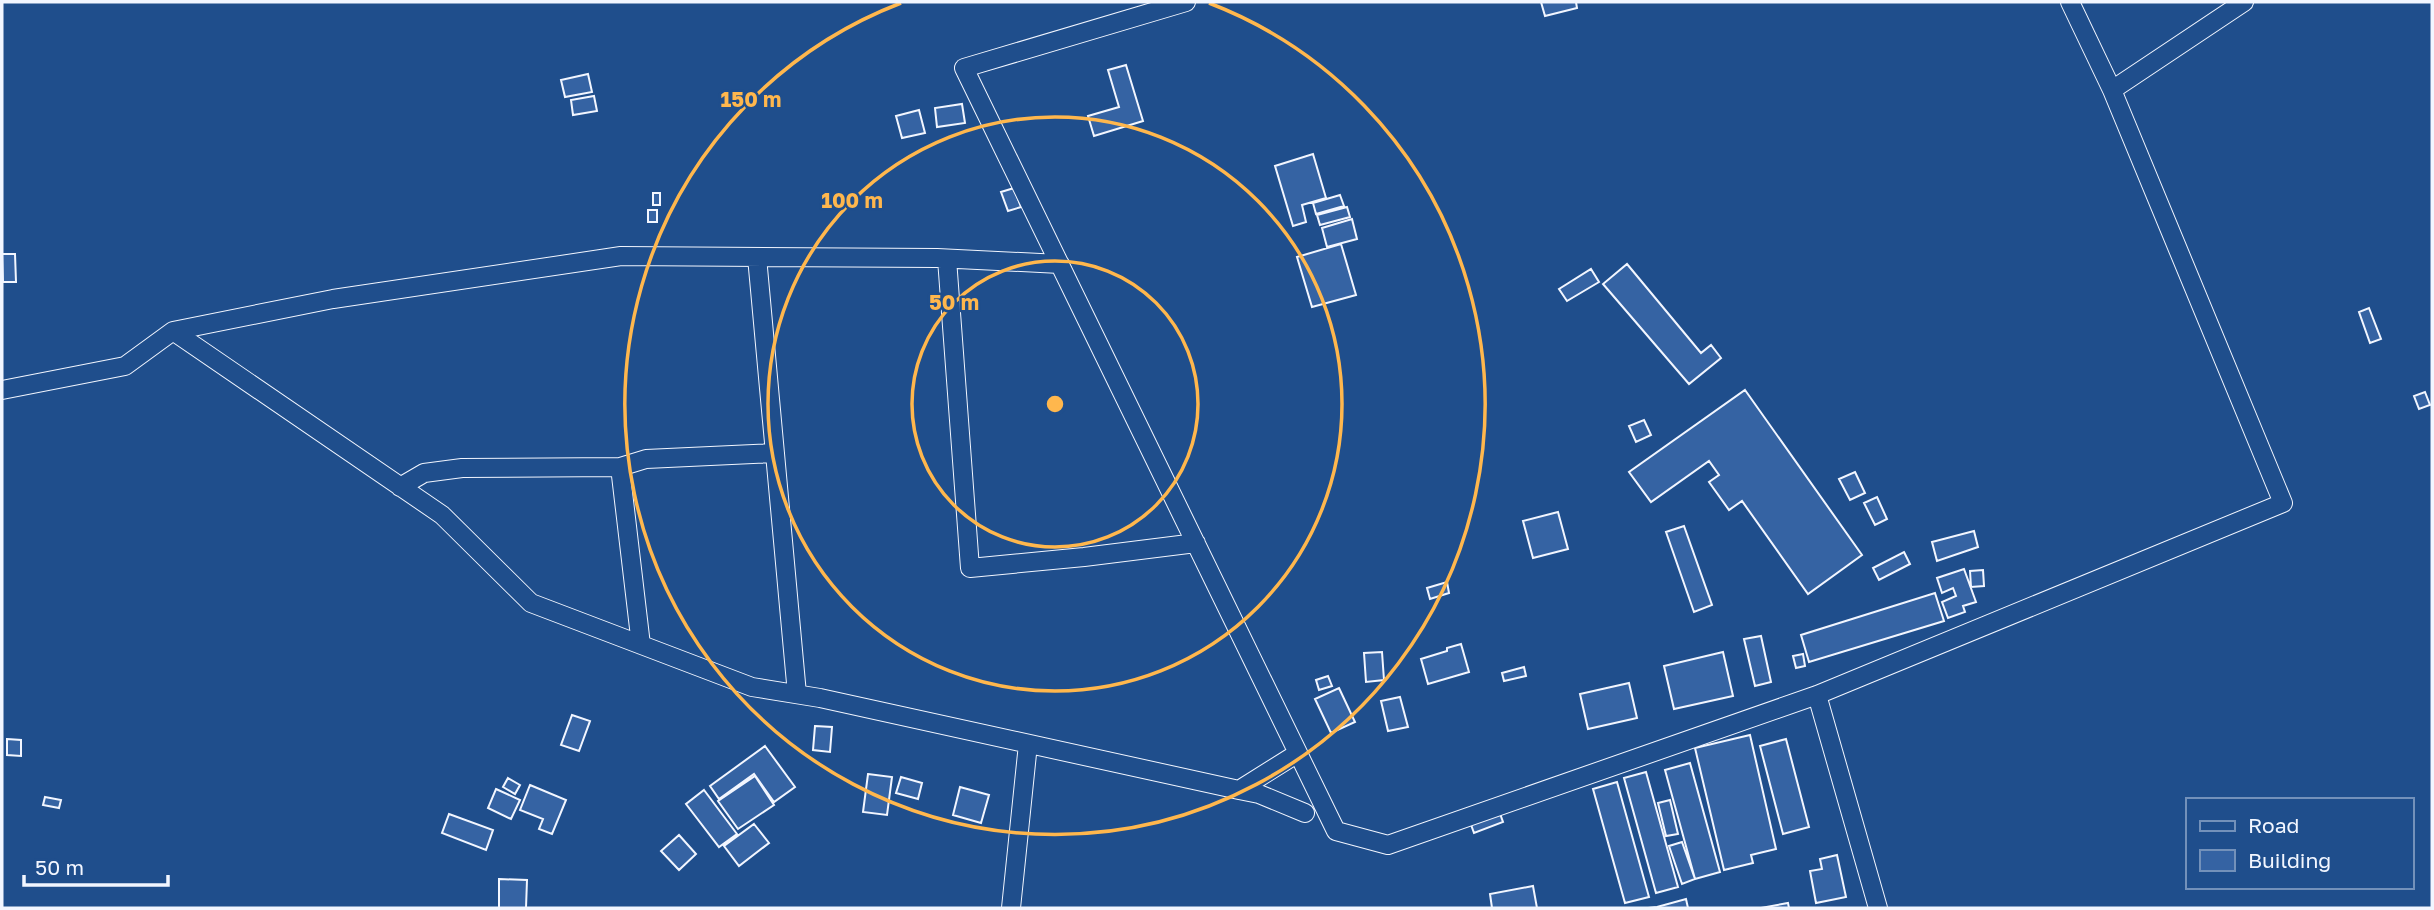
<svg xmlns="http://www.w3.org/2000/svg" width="2434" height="910" viewBox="0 0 2434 910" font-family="'Golos Text',sans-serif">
  <rect width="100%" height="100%" fill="#1f4e8c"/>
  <!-- building -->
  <path fill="#3563a3" stroke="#f2f6ff" stroke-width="2" d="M1541,2H1576L1577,8L1545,16Z
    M1126,65L1143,121L1094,136L1088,116L1119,107L1108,70Z
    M588,74L592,92L565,97L561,80Z
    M594,96L597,111L573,115L571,100Z
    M962,104L965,123L937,127L935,108Z
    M919,110L925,133L902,138L896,116Z
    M1313,154L1326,198L1302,205L1306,222L1293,226L1275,166Z
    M1014,188L1021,207L1008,211L1001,192Z
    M653,193H660V205H653Z
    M1340,195L1344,206L1316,214L1313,203Z
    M1347,207L1350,217L1320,225L1317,215Z
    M648,210H657V222H648Z
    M1352,219L1357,239L1327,247L1322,228Z
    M1341,244L1356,295L1312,307L1297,257Z
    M2,254H15L16,282H3Z
    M1627,264L1701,353L1711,345L1721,358L1689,384L1603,284Z
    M1591,269L1599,282L1567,301L1559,289Z
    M2369,308L2381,339L2370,343L2359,312Z
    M1745,390L1862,555L1808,594L1742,501L1729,510L1709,482L1719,475L1709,461L1651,502L1629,472Z
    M2425,392L2430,405L2419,409L2414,396Z
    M1644,420L1651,435L1636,442L1629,426Z
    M1855,472L1865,493L1850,500L1839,479Z
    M1877,497L1887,519L1875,525L1864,503Z
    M1558,512L1568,549L1533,558L1523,521Z
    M1684,526L1712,605L1694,612L1666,532Z
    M1974,531L1978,547L1937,561L1932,542Z
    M1904,552L1910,564L1879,580L1873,568Z
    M1964,569L1976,602L1963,606L1965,612L1948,618L1942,602L1956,596L1953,588L1942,593L1937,578Z
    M1983,570L1984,586L1971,587L1970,571Z
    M1447,582L1449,593L1430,599L1427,588Z
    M1935,593L1944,621L1809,662L1801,635Z
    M1761,636L1771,682L1755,686L1744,639Z
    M1461,644L1469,672L1428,684L1421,659L1447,651V648Z
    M1382,652L1384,680L1366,682L1364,653Z
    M1723,652L1733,696L1674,709L1664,666Z
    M1803,654L1805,666L1796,668L1793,656Z
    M1524,667L1526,676L1504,681L1502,673Z
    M1328,676L1332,686L1319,690L1316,680Z
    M1629,683L1637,718L1588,729L1580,694Z
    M1339,688L1355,722L1331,733L1315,699Z
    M1400,697L1408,727L1388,731L1381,701Z
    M572,715L590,721L579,751L561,745Z
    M815,726L832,727L830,752L813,750Z
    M1750,735L1776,849L1751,855L1753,863L1724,870L1695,748Z
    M7,739L21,740V756L7,755Z
    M1786,739L1809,827L1783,834L1760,746Z
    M765,746L795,787L774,802L754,774L719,799L710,786Z
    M1690,763L1720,872L1695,879L1665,770Z
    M1646,772L1678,887L1656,893L1624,778Z
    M868,774L892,777L887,815L863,812Z
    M755,776L774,805L738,829L718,801Z
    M901,777L922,783L918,799L896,793Z
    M508,778L520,785L515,794L503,787Z
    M1617,782L1649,897L1625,903L1593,789Z
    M530,785L566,800L552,834L539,829L543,819L520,810Z
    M960,787L989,795L981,823L953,815Z
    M496,789L520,800L511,819L488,808Z
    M704,790L737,834L719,847L686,804Z
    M45,797L61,800L59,808L43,805Z
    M1670,800L1678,834L1666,836L1658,803Z
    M1498,808L1503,822L1474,833L1469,819Z
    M449,814L493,830L486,850L442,833Z
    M754,824L769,843L739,866L724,846Z
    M679,835L696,854L679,870L661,851Z
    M1682,842L1695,879L1682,884L1669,846Z
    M1837,855L1846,897L1816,903L1810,871L1822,869L1820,859Z
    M499,879L527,880L526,908H499Z
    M1533,886L1537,908H1492L1490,894Z
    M1686,899L1688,908H1648L1657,907Z
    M1788,903L1789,908H1761Z"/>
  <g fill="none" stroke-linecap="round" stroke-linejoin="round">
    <defs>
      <path id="minor" d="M1186,2L964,68L1336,831L1388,845L1817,695L2283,503L2112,90L2070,2
        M2112,90L2244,2
        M757,257L797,694
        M947,259L970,568L1084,557L1196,543
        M173,331L442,515L531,603L752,687L820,698L1239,790L1298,753
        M2,390L125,366L173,331L333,299L621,256L937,258L1060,264
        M620,467L641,645
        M400,487L424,473L462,468L620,467L646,459L775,453
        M1817,695L1878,908
        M1239,790L1259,794L1305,813
        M1011,908L1028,744"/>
    </defs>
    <!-- minor casing -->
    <use href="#minor" stroke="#f2f6ff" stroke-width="20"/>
    <!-- minor -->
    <use href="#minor" stroke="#1f4e8c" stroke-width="18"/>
  </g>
  <!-- distance rings -->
  <g fill="none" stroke="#ffb74d" stroke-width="3.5">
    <circle cx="1055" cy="404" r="143"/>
    <circle cx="1055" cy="404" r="287"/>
    <path d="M1209 3A430 430 0 1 1 901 3"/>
  </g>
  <circle cx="1055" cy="404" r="10" fill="#ffb74d" stroke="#1f4e8c" stroke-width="3.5"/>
  <g font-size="21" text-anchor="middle" font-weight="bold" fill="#ffb74d" stroke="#1f4e8c" stroke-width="5" stroke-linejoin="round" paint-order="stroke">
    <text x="751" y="107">150 m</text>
    <text x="852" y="208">100 m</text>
    <text x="954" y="310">50 m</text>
  </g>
  <!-- border -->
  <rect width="2434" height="910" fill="none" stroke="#f2f6ff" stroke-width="7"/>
  <!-- legend -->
  <rect x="2186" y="798" width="228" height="91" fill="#1f4e8c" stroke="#7391ba" stroke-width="2"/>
  <rect x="2200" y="821" width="35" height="10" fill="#1f4e8c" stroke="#7391ba" stroke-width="2"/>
  <text x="2248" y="833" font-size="21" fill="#f2f6ff">Road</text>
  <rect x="2200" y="850" width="35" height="21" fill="#3563a3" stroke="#7391ba" stroke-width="2"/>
  <text x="2248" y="868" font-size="21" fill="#f2f6ff">Building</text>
  <!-- scale -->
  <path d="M24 875v10h144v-10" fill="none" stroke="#f2f6ff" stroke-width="3.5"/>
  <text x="35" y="875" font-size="21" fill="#f2f6ff" stroke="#1f4e8c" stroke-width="5" paint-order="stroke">50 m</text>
</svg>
